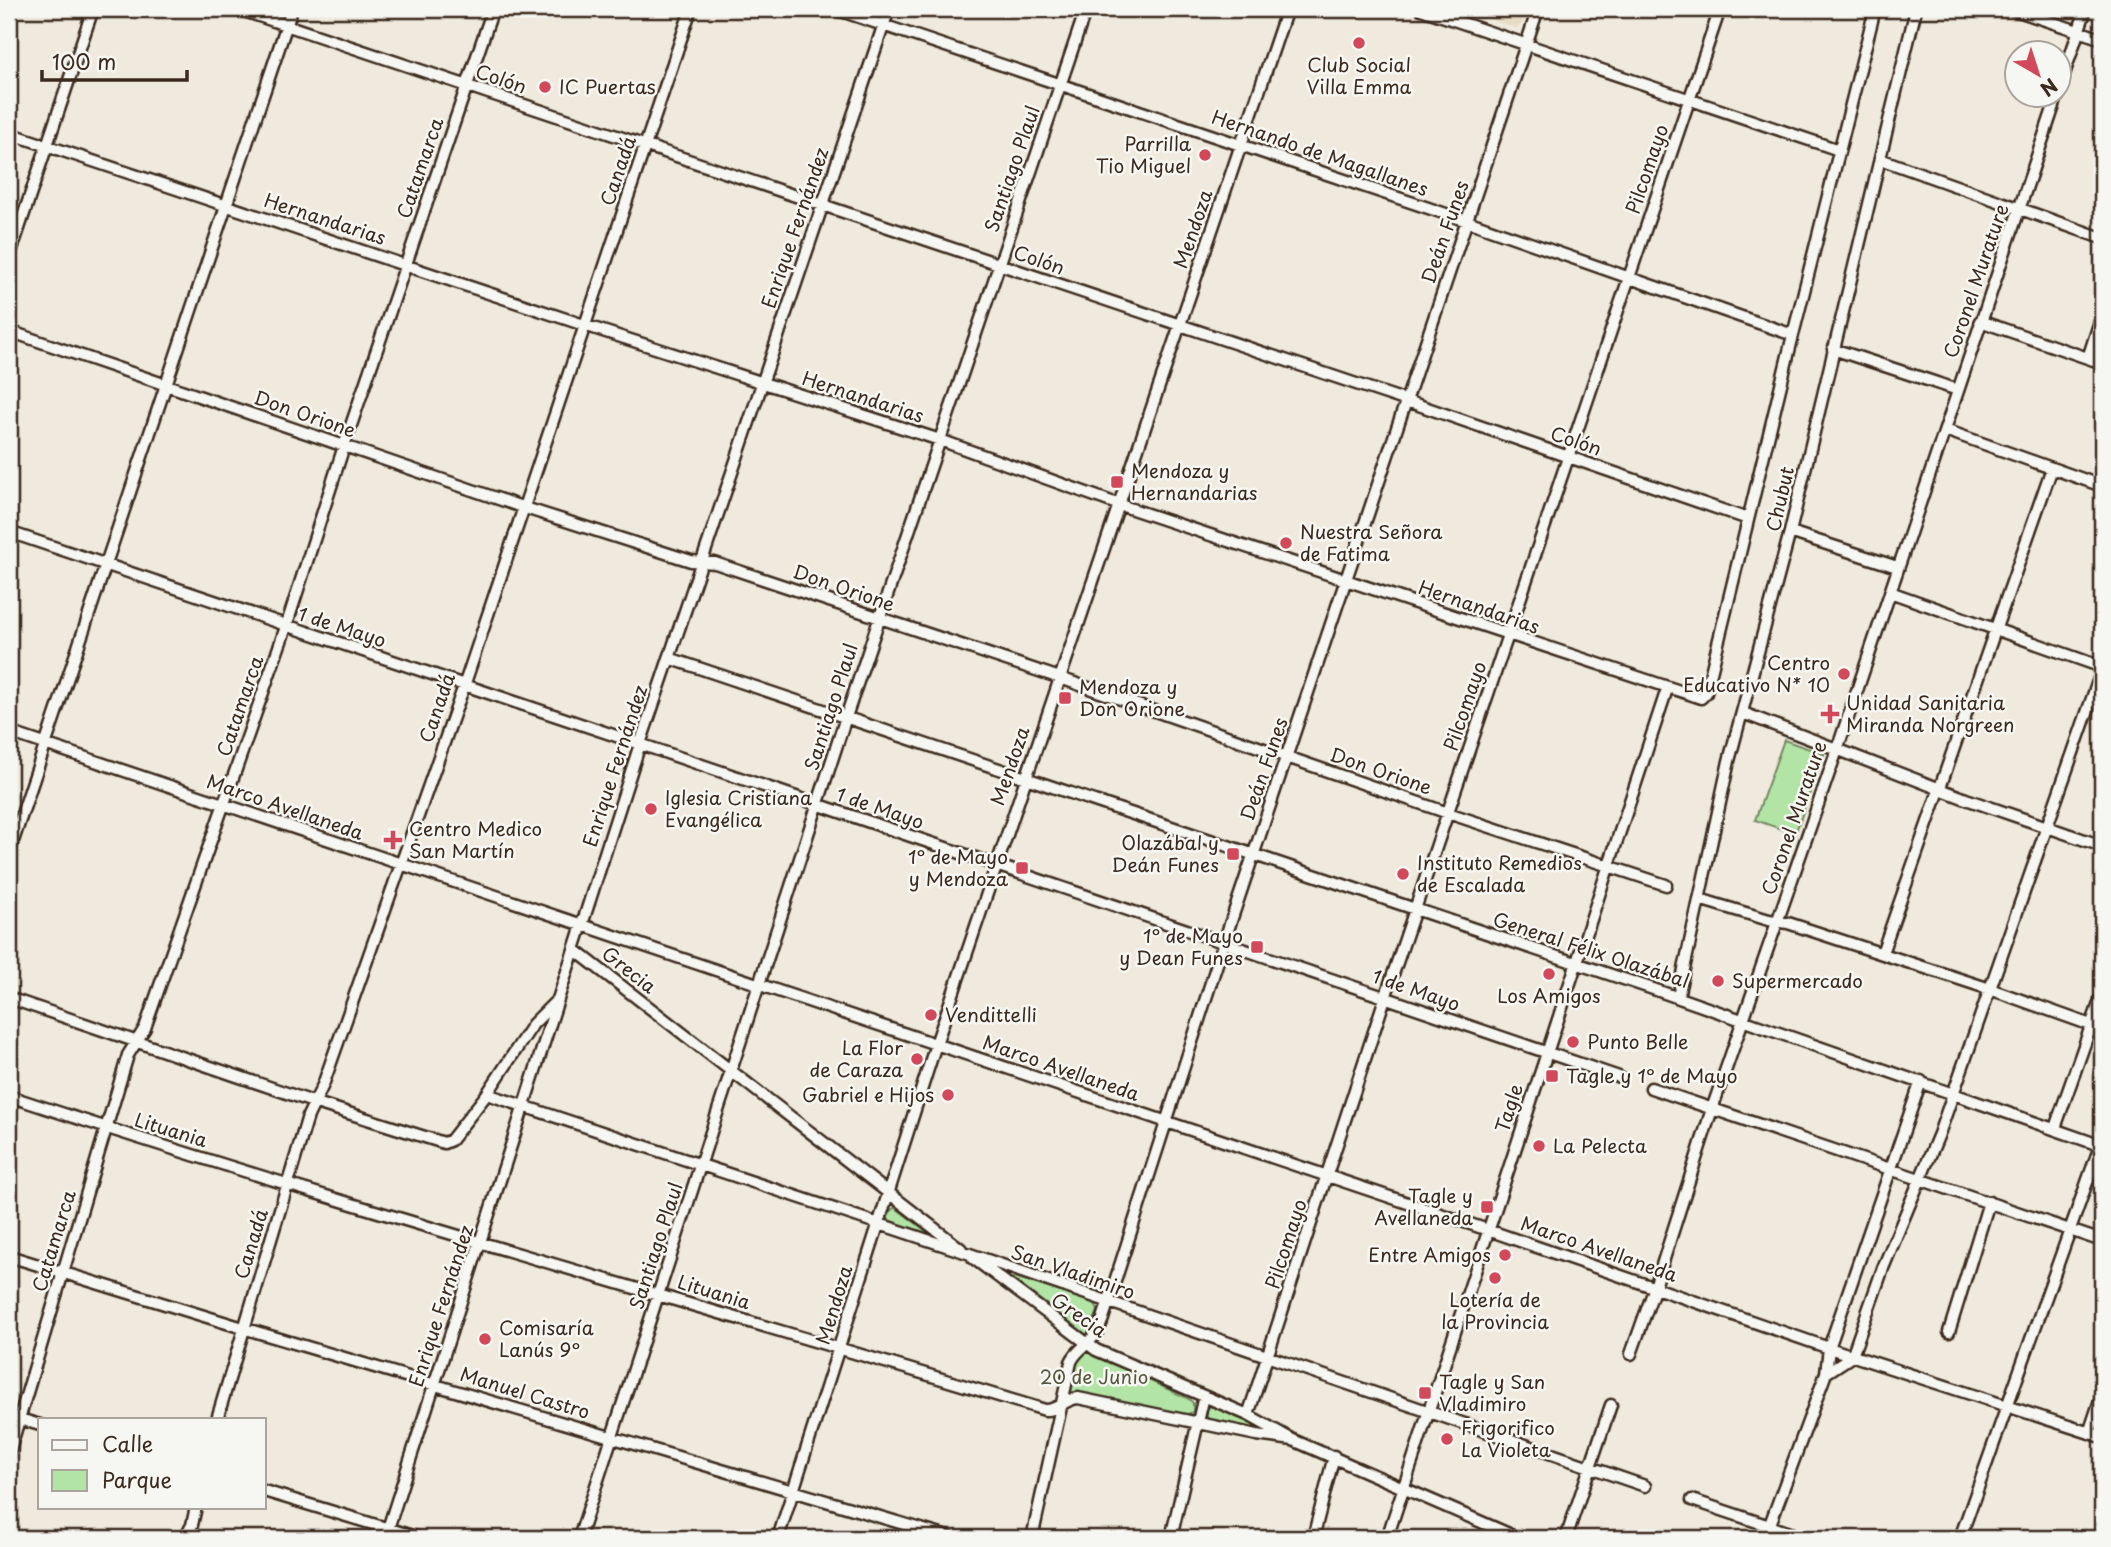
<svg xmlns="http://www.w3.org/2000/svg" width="2111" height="1547" viewBox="0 0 2111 1547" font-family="'Playpen Sans',sans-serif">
  <rect width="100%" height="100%" fill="#efeadd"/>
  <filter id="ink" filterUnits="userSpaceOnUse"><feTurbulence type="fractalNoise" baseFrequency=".0143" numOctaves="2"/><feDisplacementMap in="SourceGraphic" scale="14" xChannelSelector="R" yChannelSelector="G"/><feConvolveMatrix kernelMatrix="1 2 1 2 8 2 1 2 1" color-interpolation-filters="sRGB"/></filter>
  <g filter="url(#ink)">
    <!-- built -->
    <path fill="#e6dbc4" d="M1461,9H1527L1522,24L1516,28Z"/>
    <!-- green -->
    <path fill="#b1e4a5" stroke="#768762" stroke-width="2" d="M1784,740L1824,754L1795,834L1755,820Z
      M894,1208L897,1209L929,1233L927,1235L889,1223L888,1217L891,1210Z
      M1014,1277L1095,1303L1098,1311L1088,1335L1084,1336L1015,1284L1012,1280Z
      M1087,1351L1189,1399L1193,1403V1412L1185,1415L1072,1394C1066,1382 1074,1356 1087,1351Z
      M1211,1406L1257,1423V1430L1207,1420V1409Z"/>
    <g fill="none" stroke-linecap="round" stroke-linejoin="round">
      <defs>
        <path id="minor" d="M238,9L1407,401L1748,519
          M835,9L1467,221L1793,335
          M1421,9L1839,150
          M2012,9L2102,39
          M2058,92L2086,9
          M9,133L584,325L940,440L1117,504L1701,698L1706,693L1793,335L1875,9
          M1880,159L2102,238
          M9,258L93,9
          M1980,321L2102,363
          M9,331L522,507L691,561L715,563L1060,678L1448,813L1666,885
          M1833,349L1958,390
          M2088,358L2102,315
          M1945,430L2102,486
          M9,532L640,744L1619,1077
          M1790,532L1897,567
          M1890,592L2102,667
          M669,658L1656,990L2102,1146
          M1743,713L1966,799L2102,846
          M9,732L1488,1230L1829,1348L2102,1437
          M9,853L292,9
          M1699,899L1769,920L1788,923L1990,989L2102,1029
          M575,950L961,1249
          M1882,953L2052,468
          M1678,997L1729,761L1790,532L1916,9
          M9,998L313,1102L444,1143L451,1140L487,1094L533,1024L556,1001
          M1651,1088L2102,1241
          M487,1094L967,1253L1645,1486
          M9,1096C351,1209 700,1305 1045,1410C1057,1411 1065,1399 1078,1398L1257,1435L1293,1440
          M2055,1128L2102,995
          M9,1256L243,1328L951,1538
          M973,1258L1096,1350L1248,1415L1293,1440L1518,1538
          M1949,1332L1989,1202
          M1631,1354L1655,1287L1712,1109L1837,750L2058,94
          M1826,1373L1852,1356L1883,1268L1939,1134L2102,670
          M1248,1415L1385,998L1720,9
          M9,1416L40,1425
          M217,1419L308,1116L323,1085L464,686L691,9
          M2089,1433L2102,1394
          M9,1453L128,1055L145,1028L286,627L344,446L493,9
          M264,1491L419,1538
          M1692,1500L1805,1538
          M185,1538L192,1525L196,1507
          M385,1538L640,744L889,9
          M579,1538L846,717L1086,9
          M778,1538L936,1044L1287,9
          M1032,1538L1071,1362C1076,1350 1087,1346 1094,1336C1102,1327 1104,1314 1108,1303L1224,942L1538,9
          M1171,1538L1204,1396
          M1313,1538L1334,1456
          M1387,1538L1667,689
          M1566,1538L1611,1405
          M1765,1538L1826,1373L1829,1348L1921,1081
          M1960,1538L2100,1146"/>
      </defs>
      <!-- minor casing -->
      <use href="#minor" stroke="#3b2a1e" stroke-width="15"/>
      <!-- minor -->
      <use href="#minor" stroke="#f6f6f2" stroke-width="10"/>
    </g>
  </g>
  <!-- markers -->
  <g fill="#d1495b" stroke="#f6f6f2" stroke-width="2.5">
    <circle cx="1359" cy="43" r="7"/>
    <circle cx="545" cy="87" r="7"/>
    <circle cx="1205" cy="155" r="7"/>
    <rect x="1110" y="475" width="14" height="14" rx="3.5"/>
    <circle cx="1286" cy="543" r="7"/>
    <circle cx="1844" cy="674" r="7"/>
    <rect x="1058" y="691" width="14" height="14" rx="3.5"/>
    <path d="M1826.5 703.5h7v7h7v7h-7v7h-7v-7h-7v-7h7z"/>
    <circle cx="651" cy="809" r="7"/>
    <path d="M389.5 829.5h7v7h7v7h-7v7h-7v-7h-7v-7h7z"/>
    <rect x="1226" y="847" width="14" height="14" rx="3.5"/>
    <rect x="1015" y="861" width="14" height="14" rx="3.5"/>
    <circle cx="1403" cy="874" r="7"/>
    <rect x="1250" y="940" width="14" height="14" rx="3.5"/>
    <circle cx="1549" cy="974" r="7"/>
    <circle cx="1718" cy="981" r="7"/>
    <circle cx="931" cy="1015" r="7"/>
    <circle cx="1573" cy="1042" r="7"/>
    <circle cx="917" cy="1059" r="7"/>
    <rect x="1545" y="1069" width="14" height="14" rx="3.5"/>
    <circle cx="948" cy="1095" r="7"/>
    <circle cx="1539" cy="1146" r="7"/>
    <rect x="1480" y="1200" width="14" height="14" rx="3.5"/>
    <circle cx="1505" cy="1255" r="7"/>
    <circle cx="1495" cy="1278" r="7"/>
    <circle cx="485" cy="1339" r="7"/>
    <rect x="1418" y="1386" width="14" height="14" rx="3.5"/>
    <circle cx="1447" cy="1439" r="7"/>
  </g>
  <g text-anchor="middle" stroke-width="5" stroke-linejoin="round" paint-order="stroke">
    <!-- poi labels -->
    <g font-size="19" fill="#3b2a1e" stroke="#f6f6f2" text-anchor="start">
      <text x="1359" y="72" text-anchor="middle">Club Social<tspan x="1359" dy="22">Villa Emma</tspan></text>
      <text x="559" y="94">IC Puertas</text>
      <text x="1191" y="151" text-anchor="end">Parrilla<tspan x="1191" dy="22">Tio Miguel</tspan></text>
      <text x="1131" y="478">Mendoza y<tspan x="1131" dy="22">Hernandarias</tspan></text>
      <text x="1300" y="539">Nuestra Señora<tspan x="1300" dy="22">de Fatima</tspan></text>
      <text x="1830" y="670" text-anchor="end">Centro<tspan x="1830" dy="22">Educativo N* 10</tspan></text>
      <text x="1079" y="694">Mendoza y<tspan x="1079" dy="22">Don Orione</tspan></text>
      <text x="1846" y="710">Unidad Sanitaria<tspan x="1846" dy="22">Miranda Norgreen</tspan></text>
      <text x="665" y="805">Iglesia Cristiana<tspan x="665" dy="22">Evangélica</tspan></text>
      <text x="409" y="836">Centro Medico<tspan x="409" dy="22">San Martín</tspan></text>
      <text x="1219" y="850" text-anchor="end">Olazábal y<tspan x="1219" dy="22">Deán Funes</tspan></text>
      <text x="1008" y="864" text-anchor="end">1° de Mayo<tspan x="1008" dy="22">y Mendoza</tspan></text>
      <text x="1417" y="870">Instituto Remedios<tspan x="1417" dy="22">de Escalada</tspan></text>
      <text x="1243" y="943" text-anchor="end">1° de Mayo<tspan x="1243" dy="22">y Dean Funes</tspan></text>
      <text x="1732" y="988">Supermercado</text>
      <text x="1549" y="1003" text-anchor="middle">Los Amigos</text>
      <text x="945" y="1022">Vendittelli</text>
      <text x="1587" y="1049">Punto Belle</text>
      <text x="903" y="1055" text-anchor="end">La Flor<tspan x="903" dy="22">de Caraza</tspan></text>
      <text x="1566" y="1083">Tagle y 1° de Mayo</text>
      <text x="934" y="1102" text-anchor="end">Gabriel e Hijos</text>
      <text x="1553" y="1153">La Pelecta</text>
      <text x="1473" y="1203" text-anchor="end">Tagle y<tspan x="1473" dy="22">Avellaneda</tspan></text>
      <text x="1491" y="1262" text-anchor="end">Entre Amigos</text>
      <text x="1495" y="1307" text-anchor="middle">Lotería de<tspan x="1495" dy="22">la Provincia</tspan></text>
      <text x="499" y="1335">Comisaría<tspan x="499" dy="22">Lanús 9°</tspan></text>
      <text x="1439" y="1389">Tagle y San<tspan x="1439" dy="22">Vladimiro</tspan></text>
      <text x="1461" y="1435">Frigorifico<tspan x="1461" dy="22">La Violeta</tspan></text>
    </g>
    <!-- street labels -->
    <g font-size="19" fill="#3b2a1e" stroke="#f6f6f2">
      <text transform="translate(501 79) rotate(19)" y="7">Colón</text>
      <text transform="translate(1320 153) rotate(19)" y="7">Hernando de Magallanes</text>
      <text transform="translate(420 168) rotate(-71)" y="7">Catamarca</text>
      <text transform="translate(1012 169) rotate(-71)" y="7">Santiago Plaul</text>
      <text transform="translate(1647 169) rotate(-71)" y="7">Pilcomayo</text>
      <text transform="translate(618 171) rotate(-71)" y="7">Canadá</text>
      <text transform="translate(325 219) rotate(18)" y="7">Hernandarias</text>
      <text transform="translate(795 228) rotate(-71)" y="7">Enrique Fernández</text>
      <text transform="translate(1193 229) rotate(-71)" y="7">Mendoza</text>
      <text transform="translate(1445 232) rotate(-71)" y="7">Deán Funes</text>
      <text transform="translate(1039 260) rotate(19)" y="7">Colón</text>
      <text transform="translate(1976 281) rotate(-71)" y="7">Coronel Murature</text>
      <text transform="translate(863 397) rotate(18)" y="7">Hernandarias</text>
      <text transform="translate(305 414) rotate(19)" y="7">Don Orione</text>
      <text transform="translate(1576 441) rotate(19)" y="7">Colón</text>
      <text transform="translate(1780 499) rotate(-77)" y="7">Chubut</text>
      <text transform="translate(844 588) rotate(19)" y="7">Don Orione</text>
      <text transform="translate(1479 607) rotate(19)" y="7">Hernandarias</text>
      <text transform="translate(342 627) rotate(18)" y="7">1 de Mayo</text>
      <text transform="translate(240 706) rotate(-71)" y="7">Catamarca</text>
      <text transform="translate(1465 706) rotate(-71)" y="7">Pilcomayo</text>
      <text transform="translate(831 707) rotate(-72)" y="7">Santiago Plaul</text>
      <text transform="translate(437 708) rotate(-71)" y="7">Canadá</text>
      <text transform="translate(615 766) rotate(-72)" y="7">Enrique Fernández</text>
      <text transform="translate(1010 766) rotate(-71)" y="7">Mendoza</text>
      <text transform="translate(1264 769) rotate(-71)" y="7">Deán Funes</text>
      <text transform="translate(1381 771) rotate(19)" y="7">Don Orione</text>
      <text transform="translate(285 807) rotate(19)" y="7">Marco Avellaneda</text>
      <text transform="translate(880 808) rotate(19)" y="7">1 de Mayo</text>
      <text transform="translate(1794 818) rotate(-71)" y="7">Coronel Murature</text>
      <text transform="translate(1591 950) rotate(18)" y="7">General Félix Olazábal</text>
      <text transform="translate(629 970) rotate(38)" y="7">Grecia</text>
      <text transform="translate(1416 990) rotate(19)" y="7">1 de Mayo</text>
      <text transform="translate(1061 1068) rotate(19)" y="7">Marco Avellaneda</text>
      <text transform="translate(1509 1108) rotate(-72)" y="7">Tagle</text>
      <text transform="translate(171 1130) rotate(17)" y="7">Lituania</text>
      <text transform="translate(54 1241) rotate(-73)" y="7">Catamarca</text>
      <text transform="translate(251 1244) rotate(-73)" y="7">Canadá</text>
      <text transform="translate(1286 1244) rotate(-72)" y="7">Pilcomayo</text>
      <text transform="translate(656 1246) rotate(-72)" y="7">Santiago Plaul</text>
      <text transform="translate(1599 1249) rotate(19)" y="7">Marco Avellaneda</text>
      <text transform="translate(1073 1272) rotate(19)" y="7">San Vladimiro</text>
      <text transform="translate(714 1292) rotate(17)" y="7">Lituania</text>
      <text transform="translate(834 1305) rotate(-73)" y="7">Mendoza</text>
      <text transform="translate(441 1306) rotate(-72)" y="7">Enrique Fernández</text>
      <text transform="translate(1079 1315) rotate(35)" y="7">Grecia</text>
      <text transform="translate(525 1393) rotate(17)" y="7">Manuel Castro</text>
    </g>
    <!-- park labels -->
    <g font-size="19" fill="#585840" stroke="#f6f6f2">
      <text x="1094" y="1384">20 de Junio</text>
    </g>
  </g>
  <!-- margin -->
  <rect width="2111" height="1547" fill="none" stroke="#f6f6f2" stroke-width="35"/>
  <rect x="18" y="18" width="2076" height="1512" fill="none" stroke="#3b2a1e" stroke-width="2.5" filter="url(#ink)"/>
  <!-- legend -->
  <rect x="38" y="1418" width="228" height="91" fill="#f6f6f2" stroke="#aba49d" stroke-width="2"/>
  <rect x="52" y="1440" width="35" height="10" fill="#f6f6f2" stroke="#aba49d" stroke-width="2"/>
  <text x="102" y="1452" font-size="21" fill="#3b2a1e">Calle</text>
  <rect x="52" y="1470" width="35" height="21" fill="#b1e4a5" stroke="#aba49d" stroke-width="2"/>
  <text x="102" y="1488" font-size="21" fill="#3b2a1e">Parque</text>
  <!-- north arrow -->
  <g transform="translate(2038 74) rotate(141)"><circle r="33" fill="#f6f6f2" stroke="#aba49d" stroke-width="2"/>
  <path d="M0-5L12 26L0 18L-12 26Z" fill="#d1495b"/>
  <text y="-10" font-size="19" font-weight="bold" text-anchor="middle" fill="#3b2a1e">N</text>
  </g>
  <!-- scale -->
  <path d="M42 70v10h145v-10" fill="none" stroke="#3b2a1e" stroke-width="3.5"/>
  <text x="52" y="70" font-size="21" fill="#3b2a1e" stroke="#f6f6f2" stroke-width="5" paint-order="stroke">100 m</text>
</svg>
